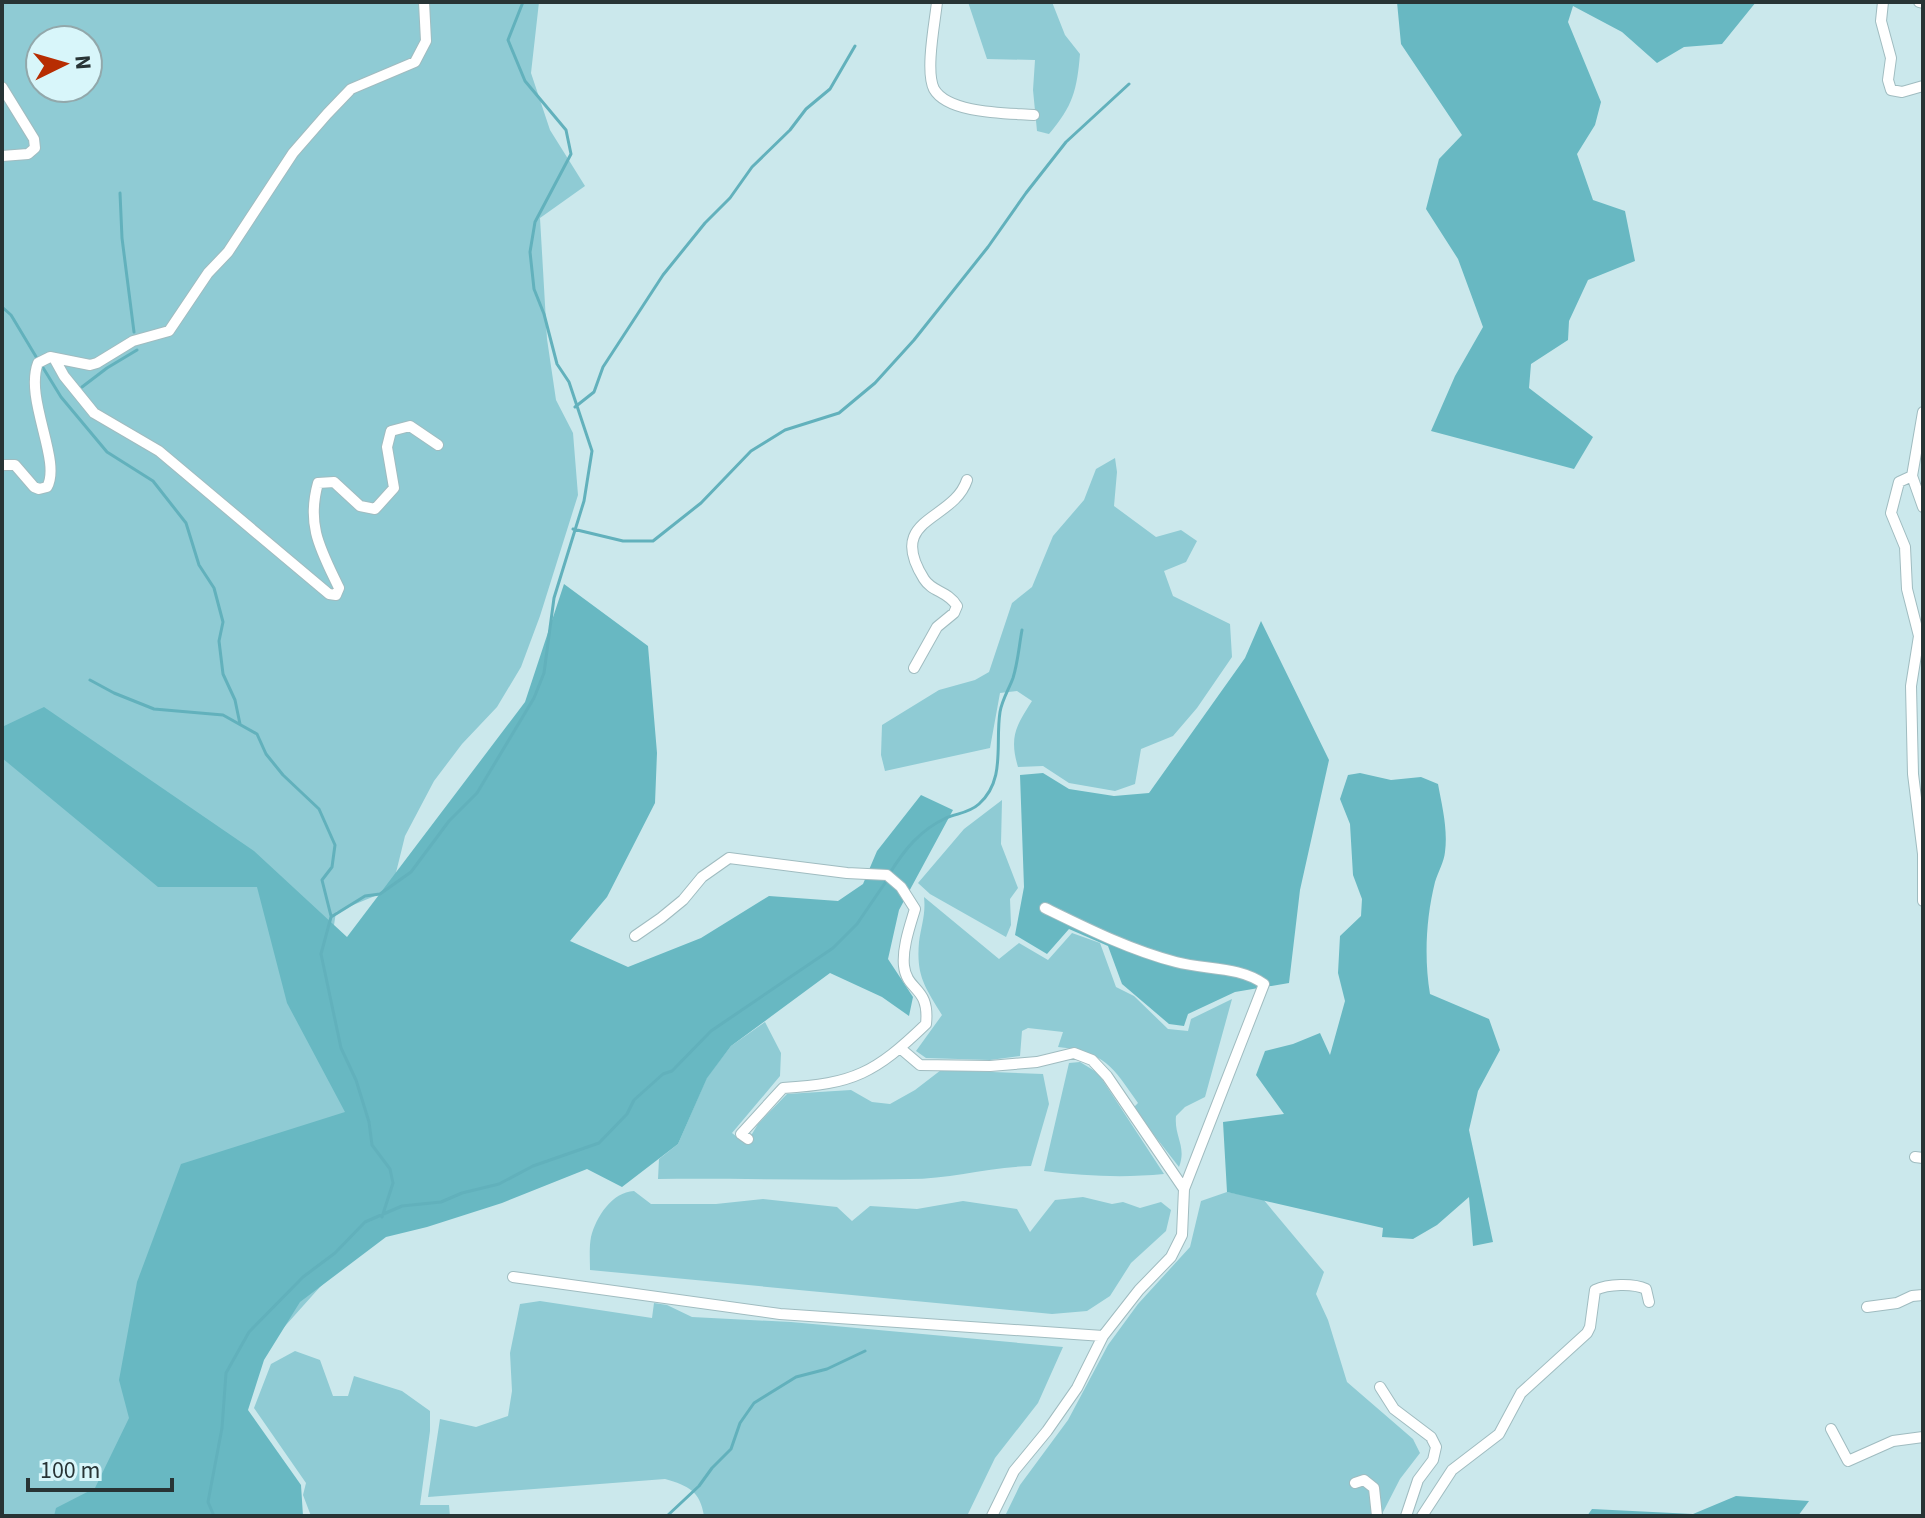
<svg xmlns="http://www.w3.org/2000/svg" width="1925" height="1518" viewBox="0 0 1925 1518" font-family="'Source Sans 3',sans-serif">
  <rect width="100%" height="100%" fill="#cbe8ec"/>
  <!-- green -->
  <path fill="#8fcbd4" fill-rule="evenodd" d="M2,2H539L531,73L550,130L585,186L540,218L547,339L556,400L573,433L578,495L540,616L521,667L497,707L462,744L434,781L405,836L392,889L336,912L327,971L380,1226L320,1287L226,1392L214,1516H2ZM40,40H88V88H40Z
    M968,2H1052L1065,35L1080,54C1077,90 1073,106 1049,134L1037,131L1033,90L1035,60L987,59Z
    M1115,458L1117,472L1114,506L1156,537L1181,530L1197,541L1186,562L1164,571L1173,596L1230,624L1232,657L1197,708L1173,736L1141,749L1135,784L1115,791L1069,783L1043,766L1018,767C1009,737 1016,726 1032,701L1017,691L1000,693L990,748L885,771L881,755L882,725L939,690L975,680L989,672L1012,603L1032,587L1053,536L1084,500L1096,469Z
    M1002,800L1001,844L1018,888L1010,899L1011,925L1006,937L930,894L918,883L964,829Z
    M924,897L999,959L1019,943L1048,960L1072,933L1100,943L1116,987L1134,996L1168,1029L1188,1031L1191,1019L1232,999L1205,1097L1185,1107L1176,1116C1174,1137 1187,1146 1179,1167L1133,1108L1138,1103C1112,1066 1105,1052 1058,1047L1063,1032L1028,1028L1022,1031L1020,1056L990,1060L926,1058L916,1051L942,1015C925,987 916,976 919,942C921,926 926,914 924,897Z
    M765,1022L781,1053L780,1076L732,1133L746,1144L758,1124L787,1094L851,1090L872,1102L890,1104L915,1090L941,1070L1043,1074L1049,1104L1031,1166C990,1167 950,1179 909,1179C825,1181 741,1178 658,1179L659,1159L678,1144L707,1077L731,1046Z
    M1080,1062L1098,1073L1164,1174C1123,1178 1085,1176 1044,1171L1069,1063Z
    M634,1191L651,1204H716L763,1199L837,1207L852,1221L870,1206L917,1209L963,1201L1017,1209L1030,1232L1055,1200L1083,1197L1112,1204L1123,1202L1140,1208L1161,1202L1171,1210L1166,1231L1131,1263L1110,1296L1087,1311L1052,1314L590,1270C590,1260 589,1247 591,1237C596,1217 612,1192 634,1191Z
    M1227,1192L1263,1199L1324,1272L1316,1294L1328,1320L1347,1382L1413,1439L1420,1453L1400,1479L1381,1516H1005L1020,1485L1068,1420L1108,1345L1138,1304L1190,1247L1201,1201Z
    M540,1301L652,1318L654,1303L667,1305L692,1317L791,1322L1063,1347L1038,1403L995,1458L967,1516H704C700,1491 689,1486 665,1479L428,1497L440,1419L476,1427L508,1416L512,1391L510,1353L520,1304Z
    M295,1351L320,1360L333,1396H348L354,1376L402,1391L430,1411V1431L420,1505H449L450,1516H311L303,1495L306,1483L254,1408L271,1364Z"/>
  <!-- forest -->
  <path fill="#68b8c2" d="M1397,2H1756L1722,44L1684,47L1657,63L1622,32L1573,6L1568,22L1601,102L1595,125L1577,154L1593,200L1625,211L1635,261L1588,280L1569,321L1568,340L1531,364L1529,388L1593,437L1574,469L1431,431L1455,376L1483,327L1458,259L1426,209L1439,159L1462,135L1401,44Z
    M564,584L648,646L657,753L655,803L607,897L570,941L628,967L701,938L769,896L838,901L863,884L877,851L921,795L953,810L899,910L888,959L913,997L909,1016L882,997L830,973L731,1046L707,1078L678,1144L622,1187L587,1169L502,1203L427,1227L386,1237L300,1302L264,1360L248,1410L301,1485L303,1516H54L56,1508L95,1488L129,1418L119,1380L137,1282L181,1164L345,1112L287,1003L257,887H158L2,758V727L44,707L254,851L347,937L525,702Z
    M1261,621L1329,760L1300,890L1289,983L1235,992L1188,1014L1184,1026L1169,1024L1122,984L1108,946L1069,929L1047,954L1015,935L1024,887L1020,775L1043,773L1069,789L1114,796L1149,793L1245,658Z
    M1360,773L1391,780L1421,777L1438,784C1442,806 1448,829 1445,852C1444,862 1438,872 1435,882C1426,918 1424,958 1430,994L1489,1019L1500,1050L1478,1091L1469,1130L1493,1242L1473,1246L1469,1197L1437,1225L1413,1239L1382,1237L1383,1228L1227,1192L1223,1122L1284,1114L1256,1075L1265,1051L1293,1044L1320,1033L1330,1055L1345,1001L1338,973L1340,936L1361,916L1362,899L1353,875L1350,824L1340,799L1348,775Z
    M1736,1496L1809,1501L1798,1516H1587L1592,1509L1693,1514Z"/>
  <g fill="none" stroke-linecap="round" stroke-linejoin="round">
    <!-- stream -->
    <path stroke="#62b1bc" stroke-width="3" d="M120,193L122,238L134,332
      M2,307L11,315L38,360
      M42,366L61,397L107,452L153,481L186,523L199,565L214,588L223,622L219,641L223,674L235,700L240,724
      M82,387L107,368L137,350
      M575,407L594,392L603,367L663,275L705,223L730,198L752,167L790,130L806,109L830,89L855,46
      M573,529L623,541H653L701,503L751,451L785,430L839,413L875,383L914,340L988,247L1026,193L1066,142L1129,84
      M90,680L114,693L154,709L223,715L257,734L266,754L283,775L319,809L335,845L332,867L322,880L331,916
      M890,873C904,850 920,830 946,818C958,813 969,813 979,804C1006,780 995,744 1000,712C1002,700 1009,689 1013,678C1018,662 1019,646 1022,630
      M382,1217L393,1183L390,1169L372,1145L369,1122L356,1080L341,1048L321,954L331,917L365,896L380,894L411,872L449,821L477,793L534,698L544,673L554,598L584,501L592,451L569,382L557,364L544,314L534,289L530,252L535,222L571,154L566,130L525,81L508,40L523,2
      M214,1516L208,1502L222,1428L226,1373L249,1332L303,1277L335,1253L365,1222L402,1206L441,1202L462,1193L499,1184L533,1166L599,1143L627,1114L634,1100L663,1074L672,1071L711,1031L833,948L857,924L887,880
      M667,1516L699,1486L712,1468L731,1449L740,1423L754,1403L796,1377L827,1369L865,1351"/>
    <defs>
      <path id="street" d="M937,2C935,22 925,71 934,89C948,114 1008,113 1034,115
        M1883,2L1881,21L1891,58L1888,80L1891,90L1902,92L1923,86
        M1919,2L1923,3
        M2,87L34,139L35,148L28,154L2,156
        M54,358L64,376L94,413L159,451L329,594L336,595L339,588C321,550 306,526 318,483L334,482L360,506L375,509L394,488L387,447L391,431L410,426L438,445
        M1923,412L1912,476L1899,482L1891,513L1905,547L1907,589L1919,636L1911,686L1913,774L1923,854V901
        M2,465H15L34,487L39,489L47,487C62,461 24,399 38,363L50,357L90,365L97,363L133,341L169,331L208,273L228,252L293,153L327,114L351,89L415,62L426,41L424,2
        M1912,476L1923,507
        M914,668L937,627L954,613L957,606C948,591 932,592 924,579C885,517 953,522 967,480
        M635,936L661,918L683,900L702,877L729,858L847,873L887,875L901,887L915,909C910,926 902,948 904,966C907,992 930,986 926,1024C875,1073 854,1084 783,1088L741,1134L748,1139
        M900,1048L920,1065L990,1066L1037,1062L1074,1053L1092,1060L1107,1076L1184,1189
        M1915,1157L1923,1158
        M513,1277L780,1314L1103,1336
        M1867,1307L1897,1303L1912,1296L1923,1295
        M1380,1387L1394,1409L1431,1437L1436,1447L1433,1460L1418,1480L1406,1516
        M1831,1429L1848,1461L1893,1441L1923,1437
        M1355,1483L1364,1480L1374,1488L1377,1516
        M992,1516L1014,1471L1047,1431L1077,1388L1103,1336L1139,1290L1171,1257L1182,1235L1184,1189L1264,984C1239,966 1206,970 1176,962C1130,950 1088,929 1045,908
        M1422,1516L1452,1470L1499,1434L1521,1393L1587,1333L1590,1327L1595,1290C1608,1284 1633,1283 1646,1289L1649,1302"/>
    </defs>
    <!-- street casing -->
    <use href="#street" stroke="#a0bcc0" stroke-width="12"/>
    <!-- street -->
    <use href="#street" stroke="#fff" stroke-width="10"/>
  </g>
  <!-- border -->
  <rect width="1925" height="1518" fill="none" stroke="#283435" stroke-width="8"/>
  <!-- north arrow -->
  <g transform="translate(64 64) rotate(85)"><circle r="38" fill="#d8f6fa" stroke="#92a8ab" stroke-width="2"/>
  <path d="M0-6L14 30L0 20L-14 30Z" fill="#b72d02"/>
  <text y="-12" font-size="22" font-weight="bold" text-anchor="middle" fill="#283435">N</text>
  </g>
  <!-- scale -->
  <path d="M28 1478v12h144v-12" fill="none" stroke="#283435" stroke-width="4"/>
  <text x="40" y="1478" font-size="24" fill="#283435" stroke="#d8f6fa" stroke-width="6" paint-order="stroke">100 m</text>
</svg>
